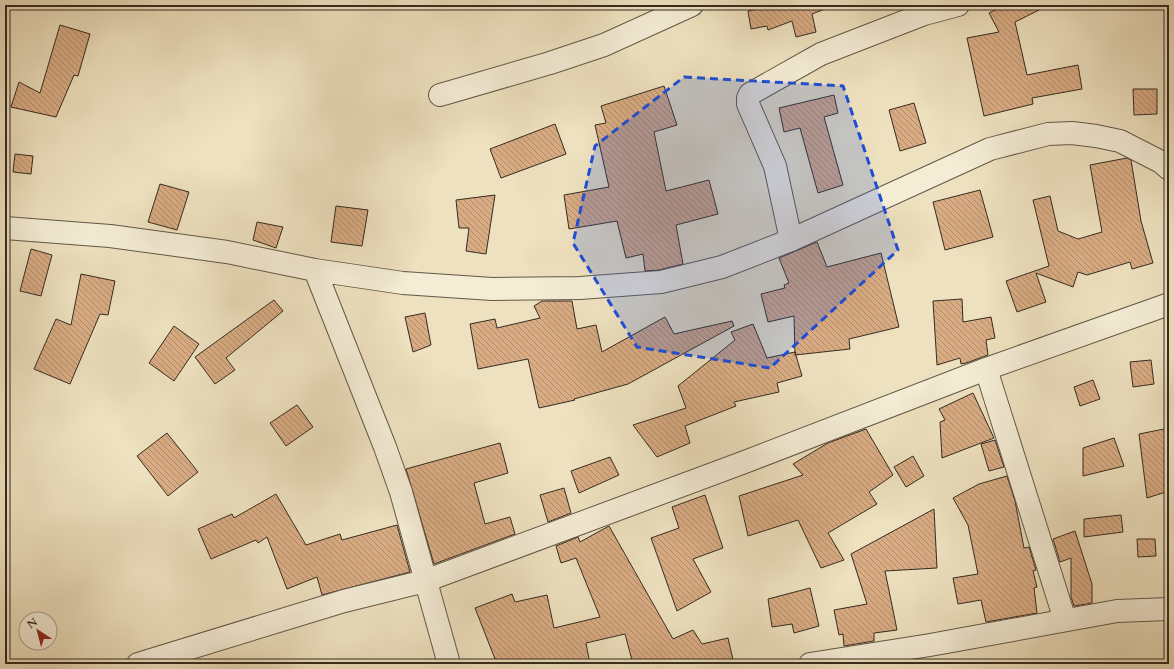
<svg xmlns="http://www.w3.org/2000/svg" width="1174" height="669" viewBox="0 0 1174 669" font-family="Cardo,serif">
  <defs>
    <pattern id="building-back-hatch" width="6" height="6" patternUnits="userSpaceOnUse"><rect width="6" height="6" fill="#d9ac84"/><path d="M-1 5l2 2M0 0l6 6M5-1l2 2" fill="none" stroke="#b18c6c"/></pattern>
  </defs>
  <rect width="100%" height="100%" fill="#eee1bf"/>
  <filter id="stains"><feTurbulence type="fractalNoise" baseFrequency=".005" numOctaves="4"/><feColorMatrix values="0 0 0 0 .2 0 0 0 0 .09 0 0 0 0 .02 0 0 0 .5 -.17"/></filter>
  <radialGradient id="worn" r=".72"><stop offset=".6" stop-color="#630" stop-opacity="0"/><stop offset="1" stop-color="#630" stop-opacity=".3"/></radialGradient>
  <!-- building -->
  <path fill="url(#building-back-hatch)" stroke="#352b20" d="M762,5H830V7L812,14L816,32L796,37L792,21L768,30L767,26L751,29L748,11L763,8Z
    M1005,5H1049L1015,22L1027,75L1078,65L1082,89L1032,98L1033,104L984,116L967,38L999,32L989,13Z
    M60,25L90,34L78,76L74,75L56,117L11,107L19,82L40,93Z
    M664,86L677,125L654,132L666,191L709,180L718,214L676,225L683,264L659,270L645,271L643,254L626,258L617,221L569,229L564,195L609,187L595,125L606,123L601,106Z
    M1133,89H1157V114L1134,115Z
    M834,95L838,113L824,117L843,185L818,193L800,128L784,132L779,108Z
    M914,103L926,143L900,151L889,110Z
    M555,124L566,154L501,178L490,149Z
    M15,154L33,156L31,174L13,172Z
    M1127,158L1131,160L1141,221L1153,263L1132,269L1130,262L1087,275L1078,272L1073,287L1036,273L1046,302L1017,312L1006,281L1049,266L1033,200L1050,196L1058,231L1078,239L1102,232L1090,165Z
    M160,184L189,192L177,230L148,222Z
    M980,190L993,237L945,250L933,202Z
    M495,195L486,254L466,251L469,228H459L456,200Z
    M336,206L368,210L362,246L331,242Z
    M257,222L283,227L276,248L253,240Z
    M817,242L827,267L881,253L899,327L849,339L850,349L795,355L794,316L768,322L761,294L785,288L784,285L789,283L779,258Z
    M31,249L52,255L41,296L20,291Z
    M81,274L115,281L108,315L100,314L70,384L34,369L56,319L71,325Z
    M962,299L963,322L991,317L995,338L986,340L988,355L966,363L961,364L960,358L937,365L933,301Z
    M274,300L283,311L226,358L235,370L215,384L195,357Z
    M542,301H572L577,329L596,325L602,352L665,317L674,334L732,321L734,326L628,384L574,399L575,400L539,408L528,359L478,369L470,324L495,319L497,328L540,318L534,306Z
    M425,313L431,345L413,352L405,317Z
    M753,324L767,358L795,352L802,376L777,383L779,392L734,402L736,406L685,426L690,443L657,457L633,425L686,408L678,386L735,340L731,332Z
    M174,326L199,344L174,381L149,363Z
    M1151,360L1154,384L1133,387L1130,362Z
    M1093,380L1100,399L1080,406L1074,387Z
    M973,393L994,438L942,458L940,422L945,420L939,409Z
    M297,405L313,427L286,446L270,423Z
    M1169,428V491L1147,498L1139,434Z
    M866,429L893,475L869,492L877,504L828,533L844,560L821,568L798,520L748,536L739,496L803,475L793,464L828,443Z
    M167,433L198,472L168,496L137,456Z
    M1114,438L1124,466L1083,476V448Z
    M995,440L1004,467L989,471L981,444Z
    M500,443L508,473L474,483L485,524L510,517L515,534L434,564L406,469Z
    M913,456L924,476L906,487L894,467Z
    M610,457L619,475L579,493L571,471Z
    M1007,476L1015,501L1024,548L1029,547L1036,570L1033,571L1037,587L1034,588L1037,613L986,622L981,600L958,604L953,578L978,574L968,525L953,498L979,484Z
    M564,488L571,513L548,522L540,495Z
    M276,494L306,545L340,534L342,540L397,525L410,572L322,595L317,577L287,589L267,537L258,543L256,540L211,559L198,529L232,514L234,518Z
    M705,495L723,548L693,559L711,592L677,611L651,538L679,528L672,507Z
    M934,509L937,568L885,571L897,630L874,633V641L844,646L843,634L839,635L834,610L867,604L851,554Z
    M1121,515L1123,532L1084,537V519Z
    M609,526L673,639L693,630L702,644L728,638L734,664H633L625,634L586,643L590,664H497L475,608L512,594L515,602L547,595L554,628L600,617L576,558L561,563L556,546L578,537L580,542Z
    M1075,531L1092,584V603L1074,606L1071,597V558L1060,562L1053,539Z
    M1137,539H1155L1156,556L1138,557Z
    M810,588L819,626L794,633L792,624L772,627L768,599Z"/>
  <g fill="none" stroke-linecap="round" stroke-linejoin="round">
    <defs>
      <path id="minor" d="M440,95L550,63L604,45L692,5
        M5,228L110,236L227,252L315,270L403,283L492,289L580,288L661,282L722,267L791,240L990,149L1048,134L1072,133L1096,136L1120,141L1161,162L1169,169
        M791,240L775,166L748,104V98L750,94L821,54L924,14L958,5
        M315,270L385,447L401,492L449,664
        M986,369L1065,620
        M138,664L344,601L425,581L742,463L986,369L1169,304
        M810,664L930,645L1117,611L1169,609"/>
    </defs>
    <!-- minor casing -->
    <use href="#minor" stroke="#635848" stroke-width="24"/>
    <!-- minor -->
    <use href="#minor" stroke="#f4ecd5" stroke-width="22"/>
  </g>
  <!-- marked area -->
  <path fill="#1d4ed8" fill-opacity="0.2" stroke="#1d4ed8" stroke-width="3" stroke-dasharray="8 5" stroke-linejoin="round" d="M684,77L843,86L898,250L770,368L637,347L573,243L595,146Z"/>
  <!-- margin -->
  <rect width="1174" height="669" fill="none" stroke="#eee1bf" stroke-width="20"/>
  <rect x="6" y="6" width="1162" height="657" fill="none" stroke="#352b20" stroke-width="2"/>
  <rect x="10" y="10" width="1154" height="649" fill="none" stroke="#352b20"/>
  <!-- north arrow -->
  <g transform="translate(38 631) rotate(324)"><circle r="19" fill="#f4ecd5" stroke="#a89f8d"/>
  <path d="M0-3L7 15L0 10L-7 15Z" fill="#8f2418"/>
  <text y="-6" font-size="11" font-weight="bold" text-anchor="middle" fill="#352b20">N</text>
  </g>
  <rect width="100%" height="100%" filter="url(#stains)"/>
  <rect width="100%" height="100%" fill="url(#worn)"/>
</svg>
